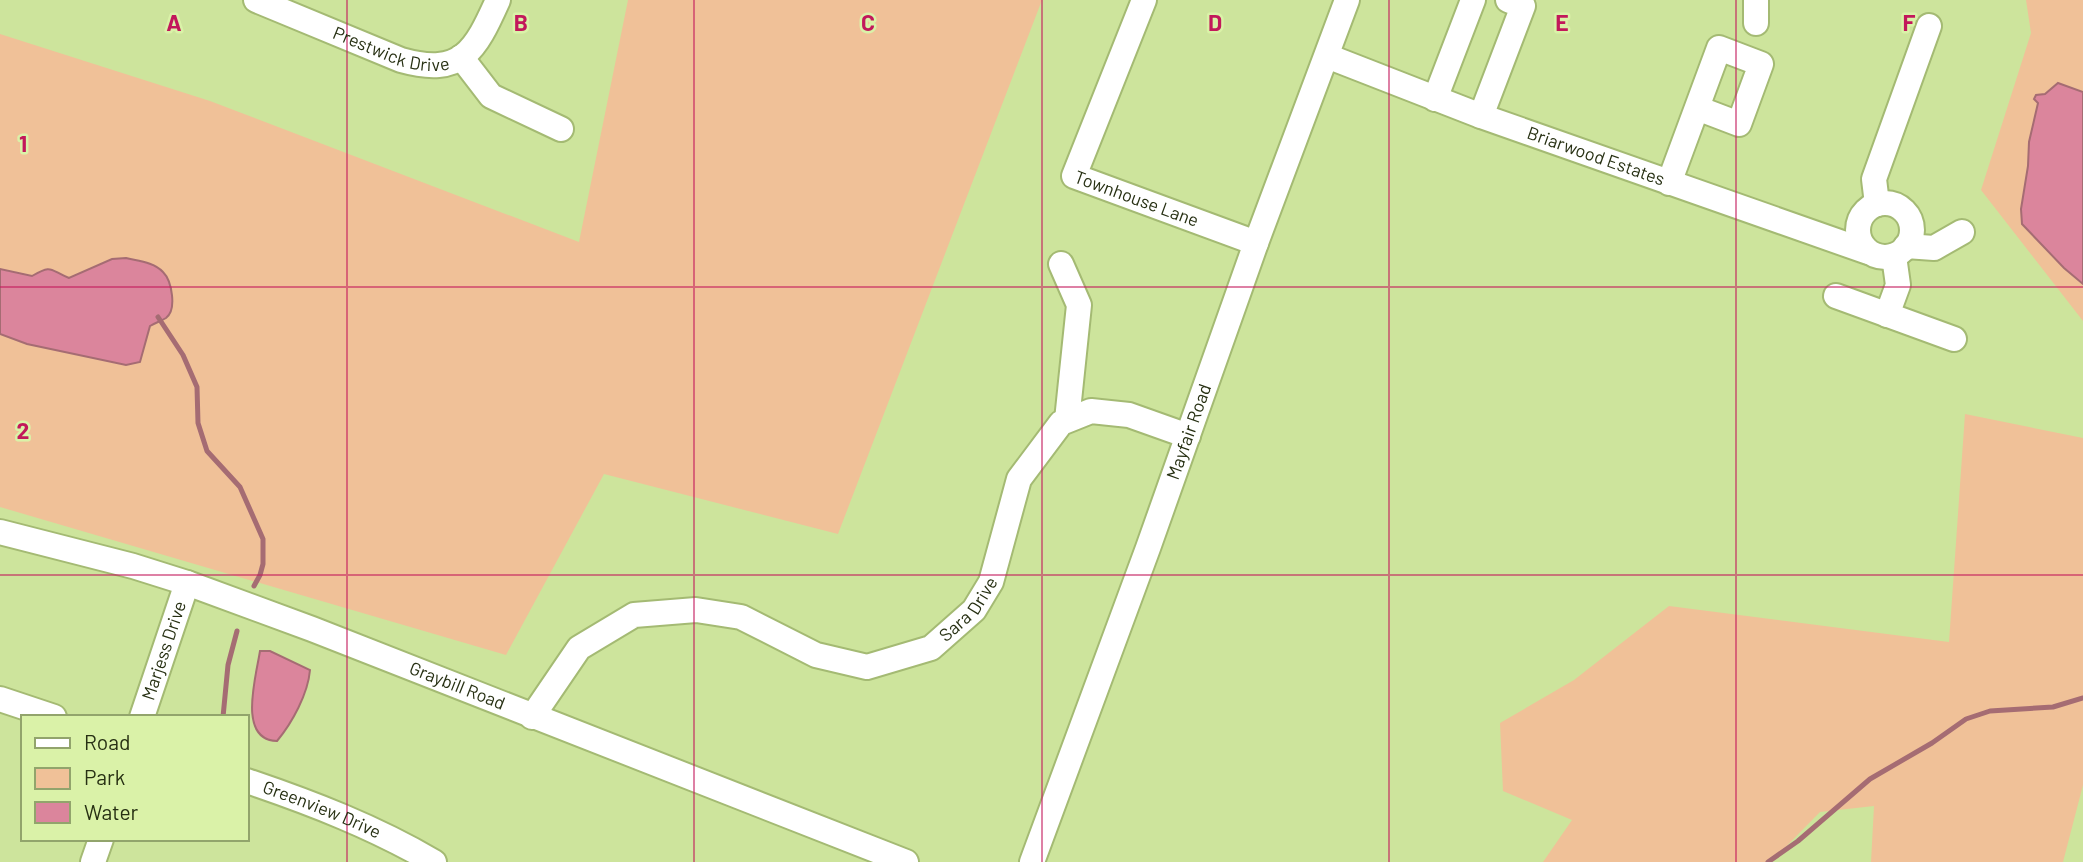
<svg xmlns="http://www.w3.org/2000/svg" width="2083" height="862" viewBox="0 0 2083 862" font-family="Barlow,sans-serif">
  <rect width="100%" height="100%" fill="#cde49c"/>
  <!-- green -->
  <path fill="#f0c198" d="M628,0H1042L838,534L604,474L506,655L0,507V34L210,101L579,242Z
    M2026,0H2083V321L1981,190L2031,33Z
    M1965,414L2083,438V785L2063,862H1871L1874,806L1820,812L1771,862H1543L1572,820L1503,791L1500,723L1574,680L1669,606L1949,642Z"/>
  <!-- water -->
  <path fill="#db859c" stroke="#a56c73" stroke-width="2" d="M2058,83L2083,92V284L2064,268L2022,224L2021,209L2028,166L2029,142L2038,103L2034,99L2036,95L2045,94Z
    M126,258C138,261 154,262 163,272C172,281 177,310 166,318C161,321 155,323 150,326L140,362L126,365L27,344L0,334V269L32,276C53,264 49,270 69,278L112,259Z
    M260,651H270L310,670C308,694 292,723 277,741C237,740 256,677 260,651Z"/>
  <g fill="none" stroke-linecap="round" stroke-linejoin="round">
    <!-- stream -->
    <path stroke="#a56c73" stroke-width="5" d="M158,317L183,355L197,387L198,423L207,451L240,487L263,539V564L260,575L254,586
      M223,717L228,665L237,631
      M1768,862L1798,841L1870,779L1932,743L1966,719L1990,711L2053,707L2083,698"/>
    <defs>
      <g id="minor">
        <path id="s1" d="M256,0L401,60C462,77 475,51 498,0"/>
        <path id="s2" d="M1144,0L1074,176L1256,243"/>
        <path d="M1756,0V23"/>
        <path id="s3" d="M1327,56L1481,116L1868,252"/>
        <path d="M461,57L491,96L561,129"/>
        <path d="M1435,99L1473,0"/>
        <path d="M1481,116L1523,6L1508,0"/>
        <path d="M1669,183L1719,48L1761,64L1739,124L1697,108"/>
        <circle cx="1885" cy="230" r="27"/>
        <path d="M1877,204L1874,179L1929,26"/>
        <path d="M1906,246L1934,248L1962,232"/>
        <path d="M1061,264L1079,305L1067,420"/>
        <path d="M1836,296L1954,339"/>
        <path d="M1887,315L1898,285L1894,256"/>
        <path id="s4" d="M0,532L133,566L187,583L312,629L906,862"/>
        <path d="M0,699L54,717"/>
        <path id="s5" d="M142,717L187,583"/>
        <path id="s6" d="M532,717L579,648L634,615L696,610L741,617L816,655L867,667L931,648L974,610L991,582L1019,479L1061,423L1091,411L1129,415L1188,436"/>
        <path id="s7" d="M247,781C312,803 374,827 434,862"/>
        <path d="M93,862L101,839"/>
        <path id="s8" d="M1032,862L1148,548L1256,243L1347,0"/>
      </g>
    </defs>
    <!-- minor casing -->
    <use href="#minor" stroke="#a4ba73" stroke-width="28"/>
    <!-- minor -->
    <use href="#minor" stroke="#fff" stroke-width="24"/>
  </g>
  <!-- grid -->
  <path fill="none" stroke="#c2185b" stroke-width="2" stroke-opacity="0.55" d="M347,0V862M694,0V862M1042,0V862M1389,0V862M1736,0V862M0,287H2083M0,575H2083"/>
  <g text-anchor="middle" stroke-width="5" stroke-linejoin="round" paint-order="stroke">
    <!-- street labels -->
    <g font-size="18" fill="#273013" stroke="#daf2a8">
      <text dy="6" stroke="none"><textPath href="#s1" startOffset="145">Prestwick Drive</textPath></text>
      <text dy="6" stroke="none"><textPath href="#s3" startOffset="287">Briarwood Estates</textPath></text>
      <text dy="6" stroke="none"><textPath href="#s2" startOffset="256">Townhouse Lane</textPath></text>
      <text dy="6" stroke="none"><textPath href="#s8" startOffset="458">Mayfair Road</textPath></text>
      <text dy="6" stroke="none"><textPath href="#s6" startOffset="513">Sara Drive</textPath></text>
      <text dy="6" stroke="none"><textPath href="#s5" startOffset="70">Marjess Drive</textPath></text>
      <text dy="6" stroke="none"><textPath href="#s4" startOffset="483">Graybill Road</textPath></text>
      <text dy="6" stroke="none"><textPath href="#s7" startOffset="80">Greenview Drive</textPath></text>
    </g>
  </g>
  <g font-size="23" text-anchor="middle" font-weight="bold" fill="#c2185b" stroke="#daf2a8" stroke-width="5" stroke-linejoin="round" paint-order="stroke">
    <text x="174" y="31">A</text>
    <text x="521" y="31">B</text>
    <text x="868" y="31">C</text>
    <text x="1215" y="31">D</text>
    <text x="1562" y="31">E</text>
    <text x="1909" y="31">F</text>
    <text x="23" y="152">1</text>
    <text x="23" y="439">2</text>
  </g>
  <!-- legend -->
  <rect x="21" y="715" width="228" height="126" fill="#daf2a8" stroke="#92a46c" stroke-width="2"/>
  <rect x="35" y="738" width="35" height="10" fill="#ffffff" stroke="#92a46c" stroke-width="2"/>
  <text x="84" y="750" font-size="21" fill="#273013">Road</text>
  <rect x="35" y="768" width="35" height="21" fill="#f0c198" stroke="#92a46c" stroke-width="2"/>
  <text x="84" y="785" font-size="21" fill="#273013">Park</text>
  <rect x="35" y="802" width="35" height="21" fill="#db859c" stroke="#92a46c" stroke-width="2"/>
  <text x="84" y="820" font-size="21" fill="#273013">Water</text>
</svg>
